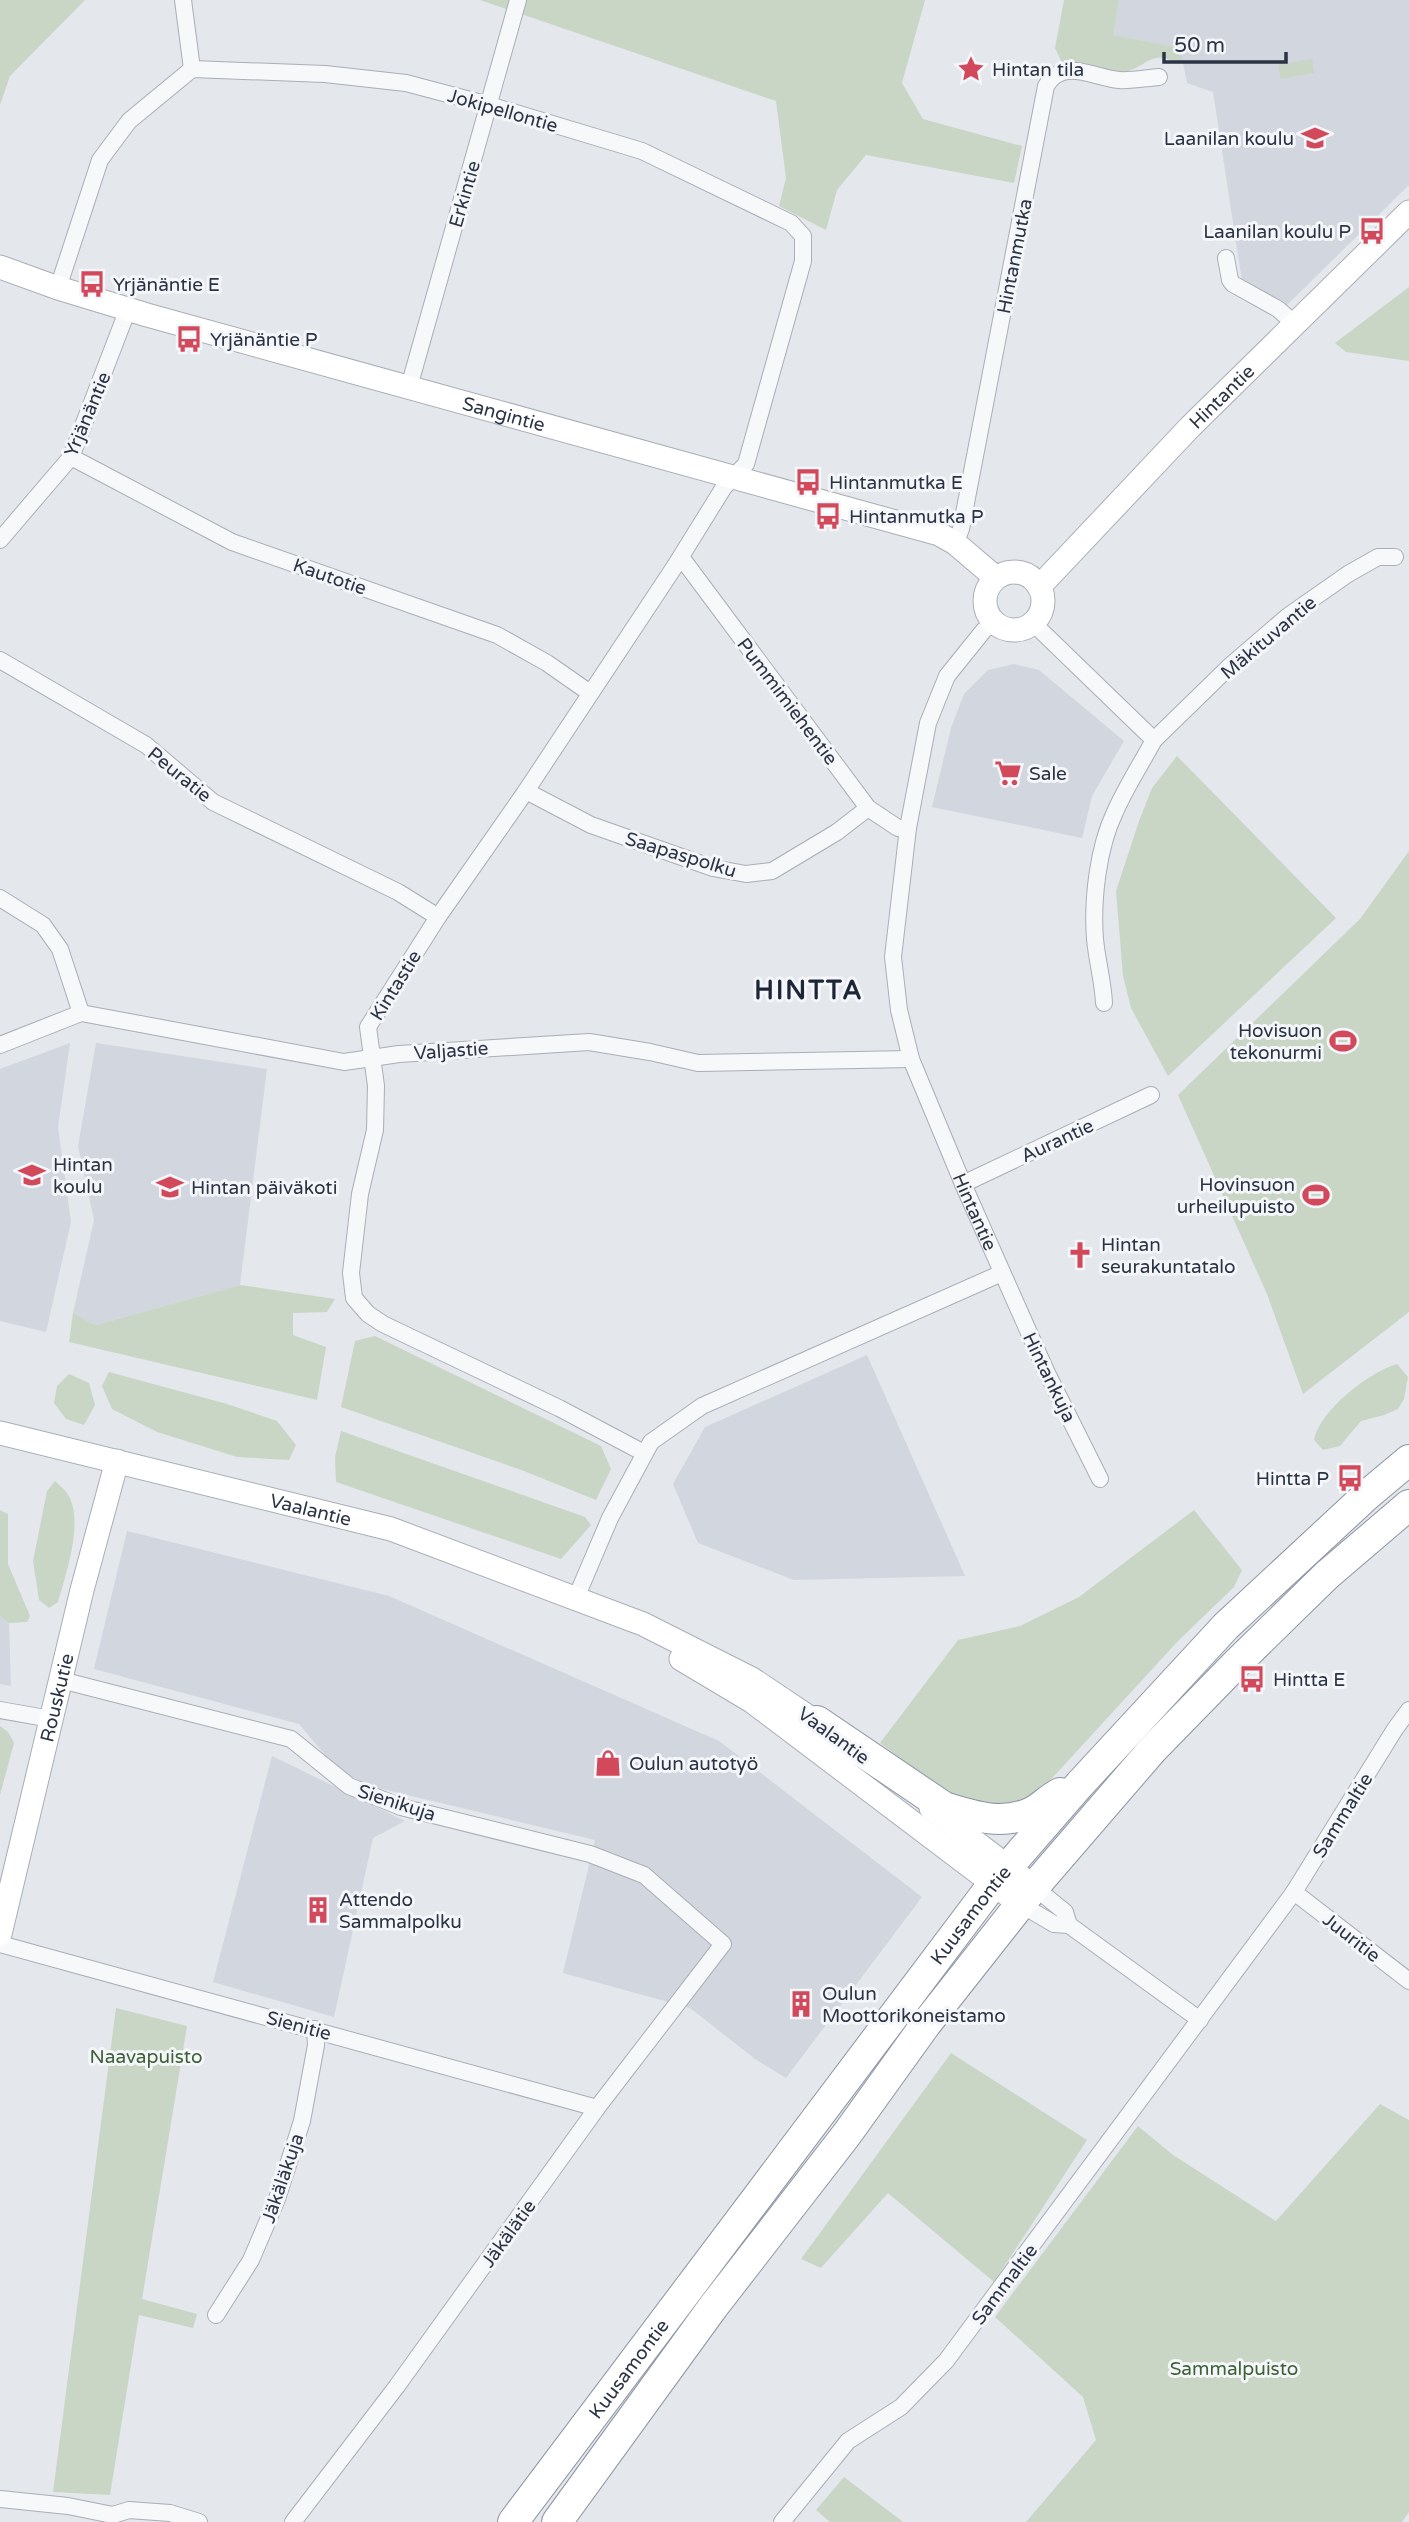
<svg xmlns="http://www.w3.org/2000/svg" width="1409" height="2522" viewBox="0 0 1409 2522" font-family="'Varela Round',sans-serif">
  <rect width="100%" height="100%" fill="#e4e7ec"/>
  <!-- built -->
  <path fill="#d2d6de" d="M1119,0H1409V185L1287,305L1242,281L1213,92L1187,83L1180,48L1112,35Z
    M1014,664L1039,670L1124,741L1092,796L1082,838L932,807L951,728L964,694L988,670Z
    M70,1043L58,1127L71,1222L46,1332L0,1321V1069Z
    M96,1043L267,1069L240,1285L96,1325L73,1313L94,1220L78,1146Z
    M867,1355L965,1576L794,1580L698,1543L673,1484L705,1427Z
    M127,1531L389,1596L719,1741L922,1897L786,2078L755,2059L690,2008L563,1973L595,1840L374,1787L352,1777L331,1762L299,1724L94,1669Z
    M0,1616L9,1623L11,1686L0,1684Z
    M272,1756L405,1821L373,1838L334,2017L213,1982Z"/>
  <!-- green -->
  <path fill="#c9d6c5" d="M0,0H85L10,76L0,105Z
    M480,0H925L902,83L923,119L1022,146L1014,183L866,155L837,190L826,230L779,206L786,178L776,101Z
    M1064,0H1119L1113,35L1180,48L1183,62L1177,63C1150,49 1148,67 1124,72C1108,75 1079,65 1062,63L1055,48Z
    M1312,59L1314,73L1281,79L1278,65Z
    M1409,287V361L1346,352L1335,343Z
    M1177,756L1336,918L1168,1076L1131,1008L1123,976L1116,891L1139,821L1152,788Z
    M1409,851V1312L1303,1394L1267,1294L1178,1095L1360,919Z
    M240,1285L335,1299L327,1312L293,1313V1335L326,1347L317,1400L69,1342L73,1313L96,1325Z
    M375,1336L601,1446L611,1469L596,1500L524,1471L341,1407L355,1341Z
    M1397,1364L1408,1377L1404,1399L1398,1409L1384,1415L1361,1421L1340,1446L1323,1450L1314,1440C1320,1410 1368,1373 1397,1364Z
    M109,1372L227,1404L277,1421L296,1445L289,1460L237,1457L157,1432L112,1409L102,1386Z
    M69,1374L89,1383L95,1405L84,1425L66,1419L54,1403L57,1386Z
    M341,1431L585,1517L591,1525L561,1559L336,1482L335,1457Z
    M55,1481C59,1485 64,1489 67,1493C85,1519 66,1574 58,1602L49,1608L39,1600L33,1561L47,1491Z
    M0,1510L8,1514V1564L30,1616L27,1622L9,1623L0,1616Z
    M1194,1510L1242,1570L1234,1587L1178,1641L1032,1800L1004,1809L954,1801L880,1743L958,1640L1020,1626L1079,1597Z
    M0,1726L8,1732L14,1743L0,1795Z
    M116,2008L187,2026L142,2299L197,2314L193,2328L139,2315L110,2495L53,2492Z
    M951,2053L1087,2140L994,2282L888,2193L821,2268L801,2259Z
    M1380,2104L1409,2120V2512L1402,2522H1026L1096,2440L1083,2397L995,2317L1138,2126L1173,2155L1276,2221Z
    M844,2477L903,2522H830L816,2510Z"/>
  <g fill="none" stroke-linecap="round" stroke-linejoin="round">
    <defs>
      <g id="street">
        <path d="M183,0L192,69"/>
        <path d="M1226,258L1230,280L1233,284L1278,309L1295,324"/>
        <path d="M58,288L100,160L129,121L192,69L325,74L406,83L489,105L642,151L791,223L803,236V261L746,464L724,487L675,566L526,791L438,917L368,1027L376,1086L375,1130L360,1194L351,1273L354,1298L368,1314L383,1324L559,1408L644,1453"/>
        <path d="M409,387L518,0"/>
        <path d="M71,457L232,542L497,635L547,663L590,693"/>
        <path d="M0,540L71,457L128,309"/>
        <path d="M955,543L961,529L1046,86C1063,57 1094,78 1119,80C1131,81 1146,78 1159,77"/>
        <path d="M681,557L868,808L898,828H908"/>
        <path id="s1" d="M994,623L984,630L947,676L928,723L908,828L893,957L899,1010L911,1059L963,1184L1046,1371L1100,1479"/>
        <path d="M1033,623L1154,740L1231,665L1288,616L1348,574L1378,557H1395"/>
        <path d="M0,660L146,745L213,802L398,892L438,917"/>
        <path d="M526,791L591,825L713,868L746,874L772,871L837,832L868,808"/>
        <path d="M0,898L43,925L60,949L81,1013"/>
        <path d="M1104,1003C1103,981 1097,961 1095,939C1092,900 1098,847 1115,812C1126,787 1141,764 1154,740"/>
        <path d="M0,1045L81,1013L344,1062L399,1054L589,1042L650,1052L698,1063L911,1059"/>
        <path d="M963,1184L1151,1095"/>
        <path d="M576,1598L610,1518L651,1442L702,1406L1002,1273"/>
        <path d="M61,1680L291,1739L349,1786L401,1807L590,1854L644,1875L723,1944L597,2108L397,2386L293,2522"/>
        <path d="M0,1710L51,1719"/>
        <path d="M1034,1887L1065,1912L1069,1925L1200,2020"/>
        <path d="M1294,1892L1409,1981"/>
        <path d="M1020,1904L1054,1924L1069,1925"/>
        <path d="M0,1944L597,2108"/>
        <path d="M216,2315L251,2260L277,2199L302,2121L316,2045L315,2029"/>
        <path d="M0,2499L68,2506L113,2515L129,2510L170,2513L199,2522"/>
        <path d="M782,2522L848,2441L901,2407L946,2361L1294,1892L1395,1729L1409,1710"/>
      </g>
      <g id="secondary">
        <path id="s2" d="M0,267L58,288L147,315L939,534L955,543L996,578"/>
        <circle cx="1014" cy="601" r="29"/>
        <path id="s3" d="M1039,587L1190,427L1409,212"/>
        <path id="s4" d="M0,1433L391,1529L643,1624L752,1679L828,1730"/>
        <path d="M681,1659L753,1702L1020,1904"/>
        <path d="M931,1808L1034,1887"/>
        <path id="s5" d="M0,1934L82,1590L117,1461"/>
      </g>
      <g id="highway">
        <path d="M817,1721L944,1807C973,1816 1002,1826 1032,1812C1042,1807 1050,1798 1060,1793"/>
        <path id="s6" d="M513,2522L993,1884L1080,1784L1226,1626L1366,1496L1409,1460"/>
        <path d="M557,2522L713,2307L847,2134L926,2024L1034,1887L1153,1749L1237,1663L1327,1575L1409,1505"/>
      </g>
    </defs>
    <!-- street casing -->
    <use href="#street" stroke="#a9aeb7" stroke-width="18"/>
    <!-- secondary casing -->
    <use href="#secondary" stroke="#a9aeb7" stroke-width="25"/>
    <!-- highway casing -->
    <use href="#highway" stroke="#8b94a3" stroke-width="32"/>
    <!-- street -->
    <use href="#street" stroke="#f7f8fa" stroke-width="16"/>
    <!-- secondary -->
    <use href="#secondary" stroke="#fff" stroke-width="23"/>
    <!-- highway -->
    <use href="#highway" stroke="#fff" stroke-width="30"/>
  </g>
  <!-- icons -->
  <defs>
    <symbol id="sight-bare" viewBox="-9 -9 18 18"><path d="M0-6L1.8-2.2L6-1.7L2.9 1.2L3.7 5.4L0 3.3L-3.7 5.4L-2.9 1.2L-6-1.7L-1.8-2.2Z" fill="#d1495b" stroke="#f4f6f9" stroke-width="2.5" paint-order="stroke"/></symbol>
    <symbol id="school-bare" viewBox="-9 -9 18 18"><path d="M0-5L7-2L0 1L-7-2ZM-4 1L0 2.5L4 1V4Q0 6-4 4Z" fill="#d1495b" stroke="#f4f6f9" stroke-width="2.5" paint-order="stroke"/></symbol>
    <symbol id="bus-bare" viewBox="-9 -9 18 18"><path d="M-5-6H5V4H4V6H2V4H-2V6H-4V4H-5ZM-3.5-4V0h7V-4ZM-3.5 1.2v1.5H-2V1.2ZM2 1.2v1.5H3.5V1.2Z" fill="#d1495b" stroke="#f4f6f9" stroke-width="2.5" paint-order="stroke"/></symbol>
    <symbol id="supermarket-bare" viewBox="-9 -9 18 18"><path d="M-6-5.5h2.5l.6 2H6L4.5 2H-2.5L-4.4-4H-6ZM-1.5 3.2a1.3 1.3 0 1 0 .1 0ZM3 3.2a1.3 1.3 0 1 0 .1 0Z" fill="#d1495b" stroke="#f4f6f9" stroke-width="2.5" paint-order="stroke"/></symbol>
    <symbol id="stadium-bare" viewBox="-9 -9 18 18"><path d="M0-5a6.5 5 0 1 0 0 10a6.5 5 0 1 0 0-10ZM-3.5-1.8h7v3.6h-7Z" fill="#d1495b" stroke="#f4f6f9" stroke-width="2.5" paint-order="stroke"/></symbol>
    <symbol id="church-bare" viewBox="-9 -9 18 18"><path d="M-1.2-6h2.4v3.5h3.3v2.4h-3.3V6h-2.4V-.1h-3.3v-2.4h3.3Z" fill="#d1495b" stroke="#f4f6f9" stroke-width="2.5" paint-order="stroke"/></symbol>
    <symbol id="shop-bare" viewBox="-9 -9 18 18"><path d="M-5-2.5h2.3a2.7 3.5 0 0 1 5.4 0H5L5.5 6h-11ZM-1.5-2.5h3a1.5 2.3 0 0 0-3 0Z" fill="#d1495b" stroke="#f4f6f9" stroke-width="2.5" paint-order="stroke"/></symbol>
    <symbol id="building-bare" viewBox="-9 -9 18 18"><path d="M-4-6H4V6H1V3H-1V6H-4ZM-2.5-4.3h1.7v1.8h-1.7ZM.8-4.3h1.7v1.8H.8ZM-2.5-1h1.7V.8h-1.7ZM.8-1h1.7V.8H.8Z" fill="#d1495b" stroke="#f4f6f9" stroke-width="2.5" paint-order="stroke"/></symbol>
  </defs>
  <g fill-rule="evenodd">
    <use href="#sight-bare" x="952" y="50" width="38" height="38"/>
    <use href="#school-bare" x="1296" y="119" width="38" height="38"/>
    <use href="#bus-bare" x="1353" y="212" width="38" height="38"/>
    <use href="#bus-bare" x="73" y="265" width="38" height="38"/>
    <use href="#bus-bare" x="170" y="320" width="38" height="38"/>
    <use href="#bus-bare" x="789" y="463" width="38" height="38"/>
    <use href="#bus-bare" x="809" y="497" width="38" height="38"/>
    <use href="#supermarket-bare" x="989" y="754" width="38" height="38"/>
    <use href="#stadium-bare" x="1324" y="1022" width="38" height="38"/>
    <use href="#school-bare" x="13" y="1156" width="38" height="38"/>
    <use href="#school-bare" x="151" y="1168" width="38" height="38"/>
    <use href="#stadium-bare" x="1297" y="1176" width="38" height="38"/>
    <use href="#church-bare" x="1061" y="1236" width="38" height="38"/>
    <use href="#bus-bare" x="1331" y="1459" width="38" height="38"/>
    <use href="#bus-bare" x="1233" y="1660" width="38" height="38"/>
    <use href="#shop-bare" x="589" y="1744" width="38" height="38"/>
    <use href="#building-bare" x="299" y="1891" width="38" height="38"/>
    <use href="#building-bare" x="782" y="1985" width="38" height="38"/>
  </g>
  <g text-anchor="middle" stroke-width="6" stroke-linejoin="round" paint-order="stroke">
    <!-- poi labels -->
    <g font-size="19" fill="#2b3445" stroke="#f4f6f9" text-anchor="start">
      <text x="992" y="76">Hintan tila</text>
      <text x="1294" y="145" text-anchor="end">Laanilan koulu</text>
      <text x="1351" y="238" text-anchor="end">Laanilan koulu P</text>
      <text x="113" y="291">Yrjänäntie E</text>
      <text x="210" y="346">Yrjänäntie P</text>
      <text x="829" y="489">Hintanmutka E</text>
      <text x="849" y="523">Hintanmutka P</text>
      <text x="1029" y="780">Sale</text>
      <text x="1322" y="1037" text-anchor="end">Hovisuon<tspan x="1322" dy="22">tekonurmi</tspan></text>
      <text x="53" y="1171">Hintan<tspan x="53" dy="22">koulu</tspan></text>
      <text x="1295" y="1191" text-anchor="end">Hovinsuon<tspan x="1295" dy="22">urheilupuisto</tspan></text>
      <text x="191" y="1194">Hintan päiväkoti</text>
      <text x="1101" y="1251">Hintan<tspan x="1101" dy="22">seurakuntatalo</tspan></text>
      <text x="1329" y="1485" text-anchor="end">Hintta P</text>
      <text x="1273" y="1686">Hintta E</text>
      <text x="629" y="1770">Oulun autotyö</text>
      <text x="339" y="1906">Attendo<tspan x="339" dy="22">Sammalpolku</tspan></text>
      <text x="822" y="2000">Oulun<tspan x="822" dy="22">Moottorikoneistamo</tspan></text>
    </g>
    <!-- street labels -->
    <g font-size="19" fill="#2b3445" stroke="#f4f6f9">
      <text transform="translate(503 110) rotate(16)" y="7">Jokipellontie</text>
      <text transform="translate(464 194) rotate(-74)" y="7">Erkintie</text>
      <text transform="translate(1014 256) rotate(-79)" y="7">Hintanmutka</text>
      <text dy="7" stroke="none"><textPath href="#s3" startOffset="264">Hintantie</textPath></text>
      <text dy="7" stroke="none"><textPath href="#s2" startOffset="525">Sangintie</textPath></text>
      <text transform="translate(87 414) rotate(-67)" y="7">Yrjänäntie</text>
      <text transform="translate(330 576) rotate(19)" y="7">Kautotie</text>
      <text transform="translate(1268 637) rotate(-40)" y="7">Mäkituvantie</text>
      <text transform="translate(788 701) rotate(53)" y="7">Pummimiehentie</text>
      <text transform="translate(180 774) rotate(39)" y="7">Peuratie</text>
      <text transform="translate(681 854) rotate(17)" y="7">Saapaspolku</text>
      <text transform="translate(395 985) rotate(-58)" y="7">Kintastie</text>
      <text transform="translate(451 1050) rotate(-4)" y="7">Valjastie</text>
      <text transform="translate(1057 1140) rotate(-25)" y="7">Aurantie</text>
      <text dy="7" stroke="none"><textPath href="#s1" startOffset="628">Hintantie</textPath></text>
      <text transform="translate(1050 1377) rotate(64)" y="7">Hintankuja</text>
      <text dy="7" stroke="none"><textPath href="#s4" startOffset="320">Vaalantie</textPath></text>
      <text dy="7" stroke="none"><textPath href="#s5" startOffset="243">Rouskutie</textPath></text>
      <text transform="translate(834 1735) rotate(36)" y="7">Vaalantie</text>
      <text transform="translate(397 1802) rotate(18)" y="7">Sienikuja</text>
      <text transform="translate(1342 1815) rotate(-58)" y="7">Sammaltie</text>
      <text dy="7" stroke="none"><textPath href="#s6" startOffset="760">Kuusamontie</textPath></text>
      <text transform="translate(1352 1937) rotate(38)" y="7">Juuritie</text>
      <text transform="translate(299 2025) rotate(15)" y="7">Sienitie</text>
      <text transform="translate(282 2178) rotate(-71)" y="7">Jäkäläkuja</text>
      <text transform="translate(508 2233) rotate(-54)" y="7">Jäkälätie</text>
      <text transform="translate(1004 2284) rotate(-53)" y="7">Sammaltie</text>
      <text dy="7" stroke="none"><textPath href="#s6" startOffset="192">Kuusamontie</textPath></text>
    </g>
    <!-- park labels -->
    <g font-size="19" fill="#3f6138" stroke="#f4f6f9">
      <text x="146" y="2063">Naavapuisto</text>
      <text x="1234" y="2375">Sammalpuisto</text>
    </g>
    <!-- district labels -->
    <g font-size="26" font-weight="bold" letter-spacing="2" fill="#1d2536" stroke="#f4f6f9">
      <text x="809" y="999">HINTTA</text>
    </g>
  </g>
  <!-- scale -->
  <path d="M1164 52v10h122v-10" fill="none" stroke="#2b3445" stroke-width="3.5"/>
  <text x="1174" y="52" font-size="21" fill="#2b3445" stroke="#f4f6f9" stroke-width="5" paint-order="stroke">50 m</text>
</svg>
